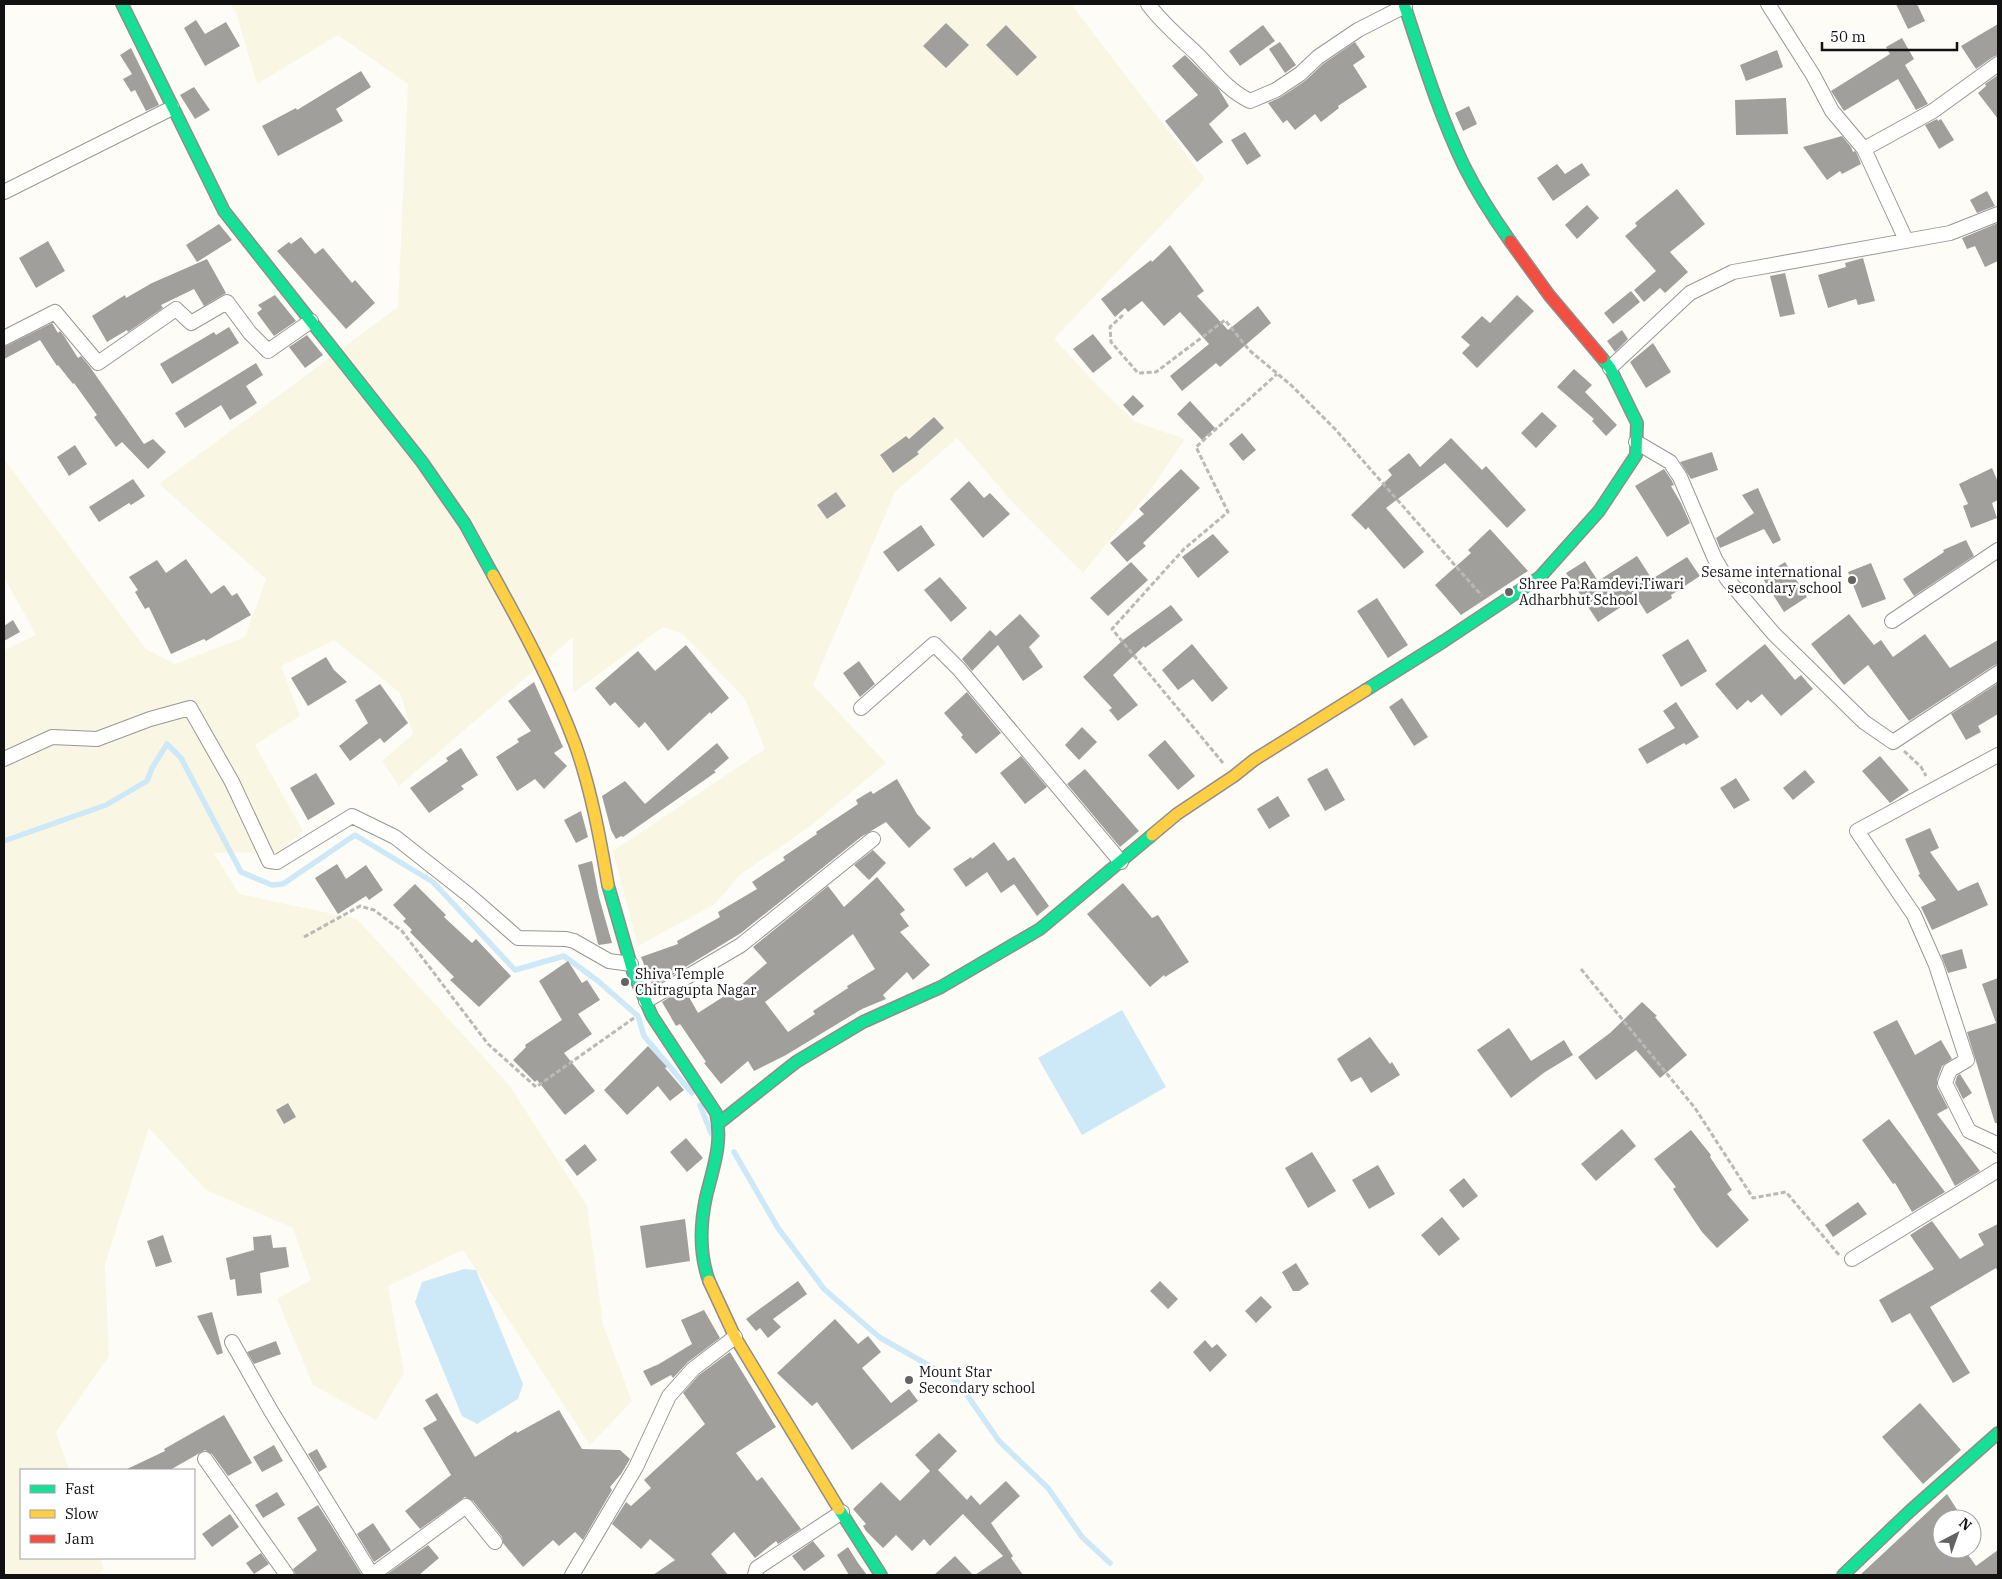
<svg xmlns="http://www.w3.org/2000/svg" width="2002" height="1579" viewBox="0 0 2002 1579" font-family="'IBM Plex Serif',serif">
  <rect width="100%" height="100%" fill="#fdfcf7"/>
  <!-- farmland -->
  <path fill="#f9f7e4" d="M230,4H1071L1205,179L1054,339L1097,385L1135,422L1185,439L1149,492L1083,573L1015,505L957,438L895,492L813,685L886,763L809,827L741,874L715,904L638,946L613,851L765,749L745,699L683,634L663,627L573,693V637L399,786L382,761L413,734L400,693L334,640L281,666L300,716L255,745L303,831L279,852L214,853L239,894L357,919L509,1085L587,1206L603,1324L632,1401L590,1445L463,1250L388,1286L404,1373L376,1420L313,1385L277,1299L311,1280L293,1228L206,1190L149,1128L105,1264L109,1356L56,1432L69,1470H21V1558H100L104,1569L98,1575H4V650L36,635L4,577V459L146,649L175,664L245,637L266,579L159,484L398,307L408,84L338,35L257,84L236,12Z"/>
  <!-- water -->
  <path fill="#cde8f7" d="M1122,1010L1166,1087L1082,1135L1038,1058Z
    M464,1269L476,1270L523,1384L518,1399L477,1424L462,1416L415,1302L422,1282Z"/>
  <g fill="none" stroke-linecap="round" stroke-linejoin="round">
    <!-- stream -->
    <path stroke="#cde8f7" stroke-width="5.5" d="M4,841L106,805L147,781L152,768L167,744L181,758L241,872L272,885L283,884L355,835L433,882L515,970L564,956L598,981L638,1016L644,1036L692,1093
      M700,1105L711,1133
      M734,1152L778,1228L824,1289L879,1337L958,1382L999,1441L1048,1488L1082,1537L1110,1563"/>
  </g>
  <!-- building -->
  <path fill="#a19f9c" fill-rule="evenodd" d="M1896,4H1917L1925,21L1908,29Z
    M196,20L205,34L226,22L240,46L205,66L184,28Z
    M946,23L969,45L946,68L923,46Z
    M1998,24V55L1993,57L1976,69L1961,46Z
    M1006,25L1037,57L1017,76L986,45Z
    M1263,25L1275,41L1240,66L1229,51Z
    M1902,38L1914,59L1905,65L1928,104L1916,110L1898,79L1844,111L1831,91L1890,54L1886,47Z
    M1280,42L1296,65L1285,73L1269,49Z
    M1355,42L1365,57L1353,65L1367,87L1338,106L1339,108L1321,122L1315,114L1295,130L1287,120L1283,123L1268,103L1281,97L1305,81L1323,64Z
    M131,48L159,105L146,111L135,90L131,92L123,79L132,74L120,55Z
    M1777,50L1783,67L1746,81L1740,65Z
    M1185,55L1218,88L1229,106L1209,124L1223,142L1197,162L1165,121L1198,95L1172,66Z
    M361,71L371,87L336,109L343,121L278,156L262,126L296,108L297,110Z
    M1998,75V119L1978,93L1986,86L1985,84Z
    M194,87L210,110L195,119L180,95Z
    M1786,98L1788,134L1736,135L1735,100Z
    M1469,106L1477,124L1463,131L1455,113Z
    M1937,119L1938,121L1941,119L1954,140L1939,149L1925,125Z
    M1245,132L1261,156L1247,165L1231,140Z
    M1842,136L1851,147L1853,152L1855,151L1857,154L1861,164L1842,174L1840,171L1827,180L1803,147Z
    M1582,163L1590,175L1553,201L1537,178L1557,164L1565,174Z
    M1677,189L1705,224L1670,252L1688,272L1665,293L1660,288L1644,302L1634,290L1656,271L1625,236L1637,226L1635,223Z
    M1987,191L1995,206L1977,213L1970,200Z
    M1587,205L1599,218L1577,239L1565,225Z
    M1998,223V261L1985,267L1975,246L1967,249L1962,238Z
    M219,224L232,240L197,262L186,245Z
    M301,237L315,254L323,248L352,283L355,280L375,303L346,329L277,251L289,242L291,244Z
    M48,241L65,271L36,288L19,258Z
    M1170,245L1204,291L1197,296L1228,330L1258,306L1271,323L1220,367L1216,363L1182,391L1170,376L1209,344L1180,312L1164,326L1142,301L1128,312L1125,308L1115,317L1101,299L1151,260L1152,262Z
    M1863,258L1875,301L1858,305L1856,299L1828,308L1818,275L1846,267L1845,263Z
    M207,259L226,293L204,306L194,289L161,305L163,308L128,332L127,330L107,342L92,316L125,295L126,298L152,283Z
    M1785,273L1795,314L1780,317L1770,276Z
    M1631,291L1640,302L1613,324L1604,313Z
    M275,295L296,321L274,336L257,313L262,309L258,305Z
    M1517,295L1534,311L1477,368L1462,353L1470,345L1461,337L1482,316L1490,323Z
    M52,323L58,333L60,331L64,336L78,358L81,356L90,367L144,444L153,439L166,452L148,469L122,442L116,447L94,417L97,415L74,383L73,384L58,365L57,366L40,340L4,359V347Z
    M229,327L239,343L172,384L160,364L214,332L216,335Z
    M1622,330L1628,339L1615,352L1607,341Z
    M1093,334L1112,358L1093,373L1073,349Z
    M307,335L323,355L305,368L289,347Z
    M1653,343L1671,372L1646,388L1630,362Z
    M256,363L263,375L246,386L257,403L230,420L221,405L185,428L175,413Z
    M1574,369L1592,385L1585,392L1617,425L1606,436L1592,421L1594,419L1557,387Z
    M1133,395L1144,406L1133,416L1123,405Z
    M1190,401L1215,428L1202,440L1177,414Z
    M1542,412L1557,426L1536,448L1521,433Z
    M934,417L944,428L917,452L919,454L893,473L880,455L906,436L909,439Z
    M1242,433L1256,450L1243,461L1229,444Z
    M1451,438L1482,470L1486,466L1526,510L1507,528L1445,463L1386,508L1424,552L1404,569L1368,527L1366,530L1351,515L1392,475L1388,470L1409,453L1420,467Z
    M75,445L87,464L69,476L57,457Z
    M1712,452L1718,470L1691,479L1680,462Z
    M1992,468L1998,482V500L1992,503L1997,518L1971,528L1963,506L1968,504L1959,484Z
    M1181,469L1200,488L1143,543L1146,546L1127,562L1110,543L1144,514L1139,509Z
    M1664,469L1672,481L1674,485L1671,486L1681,503L1690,523L1667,537L1635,486Z
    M133,479L145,496L131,505L129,503L99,522L89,507Z
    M969,481L984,498L990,493L1010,514L983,538L950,499Z
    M1758,488L1781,540L1773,544L1764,529L1720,548L1716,538L1754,513L1742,495Z
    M836,492L846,506L827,519L817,505Z
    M921,525L935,545L898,572L883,552Z
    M1490,529L1528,571L1461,615L1435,585L1471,553L1468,550Z
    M1213,534L1229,552L1198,578L1182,557Z
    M1966,540L1974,556L1914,596L1903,579L1944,552L1943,550Z
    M1637,556L1652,579L1687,557L1700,576L1671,595L1672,598L1647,614L1636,597L1598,622L1566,573L1585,561L1598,581Z
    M186,559L211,594L224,585L232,596L237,593L251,615L206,641L204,639L171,654L149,607L145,609L135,592L138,590L129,577L157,560L166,573Z
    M1131,562L1148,580L1108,616L1090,598Z
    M1785,562L1807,597L1784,612L1762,577Z
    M1871,563L1886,599L1862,608L1848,572Z
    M940,577L967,608L951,622L924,590Z
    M1377,598L1408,645L1388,658L1357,611Z
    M1171,605L1183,620L1145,648L1144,646L1113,675L1138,705L1118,721L1109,710L1112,708L1083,677L1123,640Z
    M1020,614L1040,636L1029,647L1043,667L1023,681L998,645L972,671L962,659L990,630L996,636Z
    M1849,614L1874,645L1881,640L1893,657L1925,634L1950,668L1998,640V664L1993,666L1909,721L1868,665L1844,685L1811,644Z
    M13,620L20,632L4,641V626Z
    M1688,639L1707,671L1681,687L1662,655Z
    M1192,644L1228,688L1212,702L1193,679L1178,690L1162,670Z
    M1765,644L1795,680L1801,675L1813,689L1781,716L1762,694L1751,703L1748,700L1737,710L1715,684Z
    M686,645L729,698L711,714L710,712L668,751L645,722L639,728L615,702L610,706L595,688L638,651L655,671Z
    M326,657L334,670L347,682L308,706L291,678Z
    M859,661L875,684L860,697L843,673Z
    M534,682L563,747L554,753L567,766L544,789L535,779L517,791L496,757L519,742L517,739L531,731L508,701Z
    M1998,683V714L1978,726L1981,732L1966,740L1951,714Z
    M380,684L408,723L384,743L380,738L350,761L339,746L368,723L355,700Z
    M967,692L1001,733L976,754L961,737L963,735L944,713Z
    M1402,698L1428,737L1414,746L1389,707Z
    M1676,702L1699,737L1686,745L1684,743L1647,764L1638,749L1675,728L1663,711Z
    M1082,727L1097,742L1079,760L1065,745Z
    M1165,740L1195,776L1178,790L1148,755Z
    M717,743L729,758L714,771L716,772L623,837L621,836L616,839L611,830L602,796L625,781L645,804Z
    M461,748L478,775L461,786L464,789L429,813L410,788L448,761L446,758Z
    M1021,756L1047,787L1025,804L1000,773Z
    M1880,756L1909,790L1890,803L1862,771Z
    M1327,768L1345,800L1325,811L1307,779Z
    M1085,769L1139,831L1120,847L1067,784Z
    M1805,770L1815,782L1793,800L1783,788Z
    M316,773L335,804L308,820L290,788Z
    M1736,778L1750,800L1734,809L1720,788Z
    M897,779L917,814L931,828L909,848L886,822L861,837L741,933L653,987L641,957L678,944L677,941L720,917L718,912L757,889L752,882L785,860L783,857L817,834L816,832L858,804L856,800L871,791L873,794Z
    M1278,796L1290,816L1269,829L1257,809Z
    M581,811L588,837L576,843L564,820Z
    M1930,828L1939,848L1930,852L1958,891L1978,882L1988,905L1932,930L1921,907L1936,900L1918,875L1920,874L1905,839Z
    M994,842L1008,861L1014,857L1049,906L1037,916L1014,884L1001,893L987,872L966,887L953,869L971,857L972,859Z
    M873,850L886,863L869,880L854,865Z
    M592,861L599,897L612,943L599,945L598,944L578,865Z
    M337,864L346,879L366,865L383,890L369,900L366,896L338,914L315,878Z
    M877,877L905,910L900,914L909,926L900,932L930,965L913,980L907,972L883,995L886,999L862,1009L786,1055L754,1071L748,1061L721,1084L704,1063L706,1062L680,1024L676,1026L662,1002L684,988L698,1013L740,986L767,963L753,947L828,886L844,907ZM853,934L875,969L847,986L848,988L813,1011L815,1014L788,1032L765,1002Z
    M1123,883L1152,918L1158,915L1189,962L1165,977L1164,975L1150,987L1087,914Z
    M415,884L446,915L444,917L472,943L476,939L511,976L479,1007L450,980L454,977L410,932L412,930L403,921L406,919L393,905Z
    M1962,949L1967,968L1948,973L1941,955Z
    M568,961L582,983L587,980L600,1000L578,1014L592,1034L564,1053L595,1091L565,1115L537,1080L535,1082L513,1060L526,1047L525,1045L562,1020L539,981Z
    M1998,978V1123H1995L1967,1032L1996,1023L1982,984Z
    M1642,1002L1657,1016L1655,1017L1687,1055L1660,1078L1636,1050L1596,1080L1578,1057L1610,1033Z
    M1897,1020L1915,1055L1941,1040L1952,1059L1942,1066L1937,1080V1087L1948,1108L1937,1114L1980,1171L1955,1186L1873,1032Z
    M1509,1028L1531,1061L1564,1040L1573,1055L1545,1072L1511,1098L1477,1050Z
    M1370,1037L1390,1064L1392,1062L1400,1075L1371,1093L1361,1077L1351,1082L1337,1059Z
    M648,1046L667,1067L665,1068L684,1090L670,1101L658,1086L627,1115L604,1090Z
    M1960,1074L1972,1093L1963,1099L1955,1083L1957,1076Z
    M288,1103L296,1117L284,1124L276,1110Z
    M1889,1119L1945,1192L1912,1212L1895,1183L1893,1184L1862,1140Z
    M1622,1129L1636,1146L1596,1181L1581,1164Z
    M1691,1130L1711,1155L1710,1157L1732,1190L1727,1194L1749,1220L1717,1248L1702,1232L1673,1189L1676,1187L1654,1159Z
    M686,1138L703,1158L687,1172L670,1152Z
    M585,1144L597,1160L577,1176L565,1160Z
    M1312,1152L1336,1191L1308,1208L1285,1168Z
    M1378,1165L1395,1194L1369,1209L1352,1180Z
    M1464,1178L1478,1196L1463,1208L1449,1190Z
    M1858,1202L1867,1214L1833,1237L1825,1225Z
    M1442,1217L1460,1239L1439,1256L1421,1235Z
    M685,1219L690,1261L646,1268L640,1226Z
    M1932,1221L1960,1259L1984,1245L1978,1234L1998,1224V1272L1996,1268L1930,1307L1970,1373L1953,1383L1910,1313L1892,1323L1879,1300L1934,1269L1910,1235Z
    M163,1235L172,1262L156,1267L147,1241Z
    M271,1235L273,1248L286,1247L289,1267L260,1273L262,1293L237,1296L235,1279L230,1280L226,1258L254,1250L253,1237Z
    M1296,1263L1309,1284L1299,1291H1293L1282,1272Z
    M798,1281L807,1294L773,1319L781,1327L768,1338L760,1328L756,1331L746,1319Z
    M1160,1281L1178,1299L1168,1309L1150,1291Z
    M1261,1296L1272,1307L1256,1323L1245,1311Z
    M704,1310L720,1338L688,1362L673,1378L671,1375L651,1386L643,1371L659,1364L692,1344L681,1320Z
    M212,1312L223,1353L217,1355L197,1316Z
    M835,1319L858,1344L868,1336L881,1352L862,1368L891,1403L909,1389L918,1401L852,1450L817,1402L812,1406L777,1373Z
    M1205,1340L1212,1348L1217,1344L1227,1355L1210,1372L1193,1352Z
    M276,1341L281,1354L254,1364L247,1352Z
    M730,1352L776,1427L736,1453L757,1481L762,1477L801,1529L778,1544L776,1541L755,1558L734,1532L711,1554L728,1575H653L675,1560L650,1539L641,1549L612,1524L626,1502L631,1506L651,1488L644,1480L705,1424L683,1393L699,1375Z
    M437,1393L475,1457L516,1431L517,1433L559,1410L582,1449L620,1450L630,1459L621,1474L610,1487L612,1490L583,1540L575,1532L559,1546L553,1540L523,1567L503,1543L502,1537L473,1501L465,1497L420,1529L405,1511L451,1475L423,1428L437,1420L425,1400Z
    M1920,1403L1961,1450L1923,1484L1882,1437Z
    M224,1415L252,1463L228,1476L212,1454L205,1450L170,1470H125L165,1451L164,1449Z
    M939,1433L957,1451L938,1470L967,1500L971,1495L980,1505L1006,1481L1020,1496L991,1523L1013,1556L1011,1558L1023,1575H975L1003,1556L963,1514L930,1546L924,1539L912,1551L896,1535L883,1548L866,1531L863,1526L866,1524L853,1509L881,1482L900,1501L930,1471L915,1455Z
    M274,1445L283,1461L262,1472L253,1457Z
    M317,1449L327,1467L319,1472L308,1454Z
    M277,1492L285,1505L263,1518L255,1505Z
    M1947,1494L1963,1519H1942V1549H1964L1976,1566L1998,1550V1575H1860Z
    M318,1505L334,1530L362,1575H296L293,1569L317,1550L297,1518Z
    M230,1514L239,1527L212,1547L202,1534Z
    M373,1523L391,1550L374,1562L357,1534Z
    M813,1541L825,1556L804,1571L792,1556Z
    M428,1545L439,1558L419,1575H386Z
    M848,1547L858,1563L867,1575H849L837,1555Z
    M261,1553L269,1564L254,1574L246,1563Z
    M955,1556L973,1575H934Z"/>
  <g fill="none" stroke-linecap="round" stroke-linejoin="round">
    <defs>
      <path id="street" d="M1148,4C1162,23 1180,38 1197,54C1214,71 1227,90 1250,101L1276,90L1300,74L1318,57L1358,30L1405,6
        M1768,4L1813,75L1832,111L1864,149L1906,240
        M1864,149L1933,111L1998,64
        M4,192L172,108
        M4,338L55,312L98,363L176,309L191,323L227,302L250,333L268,351L311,321
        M1610,368L1690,293L1733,272L1950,233L1998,214
        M1636,442L1670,462L1680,477L1715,559L1727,579L1774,634L1864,722L1893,742L1998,673
        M1892,621L1998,550
        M861,708L934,644L959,669L1121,862
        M1998,755L1857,831L1914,915L1936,965L1967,1060L1950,1070L1945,1083L1969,1131L1997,1144L1998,1146
        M4,759L52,737L97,739L150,719L190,708L232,782L269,861L277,862L352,816L395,837L470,896L518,938L566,939L574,941L609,961L631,964
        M646,1001L741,945L873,839
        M1852,1259L1998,1170
        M232,1342L271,1411L372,1575
        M205,1459L287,1575
        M372,1575L466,1506L495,1542
        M572,1575L636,1467L669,1396L693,1369L735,1337
        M755,1575L757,1568L842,1512"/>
      <path id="fast" d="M122,4L224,211L422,462L465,524L493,575
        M1404,4C1422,58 1439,114 1464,166C1477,192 1493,217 1510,241
        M1366,690L1444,641L1540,577L1599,511L1636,455L1637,423L1610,368L1602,358
        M608,885L633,972L652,1016L716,1113C723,1143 713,1168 706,1197C700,1225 699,1253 709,1281
        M719,1123L796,1062L863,1022L941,987L1040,929L1152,835
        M839,1509L881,1575
        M1843,1575L1910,1511L1998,1433"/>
      <path id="slow" d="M493,575C523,629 553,685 575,744C591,789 600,838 608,885
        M1152,835L1177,814L1234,776L1254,760L1366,690
        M709,1281L735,1337L839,1509"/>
      <path id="jam" d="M1510,241L1549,295L1602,358"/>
    </defs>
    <!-- street casing -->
    <use href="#street" stroke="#979795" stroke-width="16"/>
    <!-- fast casing -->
    <use href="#fast" stroke="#8e8d8b" stroke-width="14"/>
    <!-- slow casing -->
    <use href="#slow" stroke="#8e8d8b" stroke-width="14"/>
    <!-- jam casing -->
    <use href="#jam" stroke="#8e8d8b" stroke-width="14"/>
    <!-- path -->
    <path stroke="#b9b9b8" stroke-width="3" stroke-dasharray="5 2.5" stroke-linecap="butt" d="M1123,315L1110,327L1111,342L1138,373L1156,372L1225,320L1249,350L1291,385L1335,429L1482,596
      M1904,751L1921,767L1926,776
      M1223,763L1112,629L1184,549L1228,512L1196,447L1277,374
      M304,937L360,906L374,910L402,931L488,1044L536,1087L634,1018
      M1581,969L1695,1108L1753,1198L1786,1192L1839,1255"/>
    <!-- street -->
    <use href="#street" stroke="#fffffe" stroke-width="14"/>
    <!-- fast -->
    <use href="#fast" stroke="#16e098" stroke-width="11"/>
    <!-- slow -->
    <use href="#slow" stroke="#ffcf43" stroke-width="11"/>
    <!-- jam -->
    <use href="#jam" stroke="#f24e42" stroke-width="11"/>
  </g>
  <!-- markers -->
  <g fill="#646362" stroke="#fff" stroke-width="2">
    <circle cx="1852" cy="580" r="5"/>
    <circle cx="1509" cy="592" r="5"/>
    <circle cx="625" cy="982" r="5"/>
    <circle cx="909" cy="1380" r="5"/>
  </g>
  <g text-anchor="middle" stroke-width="5" stroke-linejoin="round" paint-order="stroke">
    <!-- poi labels -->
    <g font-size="14" fill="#111" stroke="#fff" text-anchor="start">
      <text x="1842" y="577" text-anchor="end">Sesame international<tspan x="1842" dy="16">secondary school</tspan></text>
      <text x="1519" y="589">Shree Pa.Ramdevi.Tiwari<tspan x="1519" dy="16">Adharbhut School</tspan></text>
      <text x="635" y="979">Shiva Temple<tspan x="635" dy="16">Chitragupta Nagar</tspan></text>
      <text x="919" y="1377">Mount Star<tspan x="919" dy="16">Secondary school</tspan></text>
    </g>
  </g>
  <!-- border -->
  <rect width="2002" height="1579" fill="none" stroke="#111111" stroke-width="10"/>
  <!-- legend -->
  <rect x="20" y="1469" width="175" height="90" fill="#ffffff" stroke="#a0a0a0"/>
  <rect x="30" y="1485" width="25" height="8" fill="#16e098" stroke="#a0a0a0"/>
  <text x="65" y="1494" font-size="15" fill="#111111">Fast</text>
  <rect x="30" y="1510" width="25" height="8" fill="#ffcf43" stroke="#a0a0a0"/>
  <text x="65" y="1519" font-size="15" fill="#111111">Slow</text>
  <rect x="30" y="1535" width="25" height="8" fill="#f24e42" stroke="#a0a0a0"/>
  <text x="65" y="1544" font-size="15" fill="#111111">Jam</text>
  <!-- north arrow -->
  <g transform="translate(1957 1534) rotate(41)"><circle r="24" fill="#ffffff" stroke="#a0a0a0"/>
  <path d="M0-4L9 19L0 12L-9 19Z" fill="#646362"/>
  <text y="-8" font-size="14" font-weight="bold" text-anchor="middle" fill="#111111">N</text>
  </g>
  <!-- scale -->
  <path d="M1822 42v8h135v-8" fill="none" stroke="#111111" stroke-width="2.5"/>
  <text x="1830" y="42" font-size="15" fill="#111111" stroke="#ffffff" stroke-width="4" paint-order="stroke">50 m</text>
</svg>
